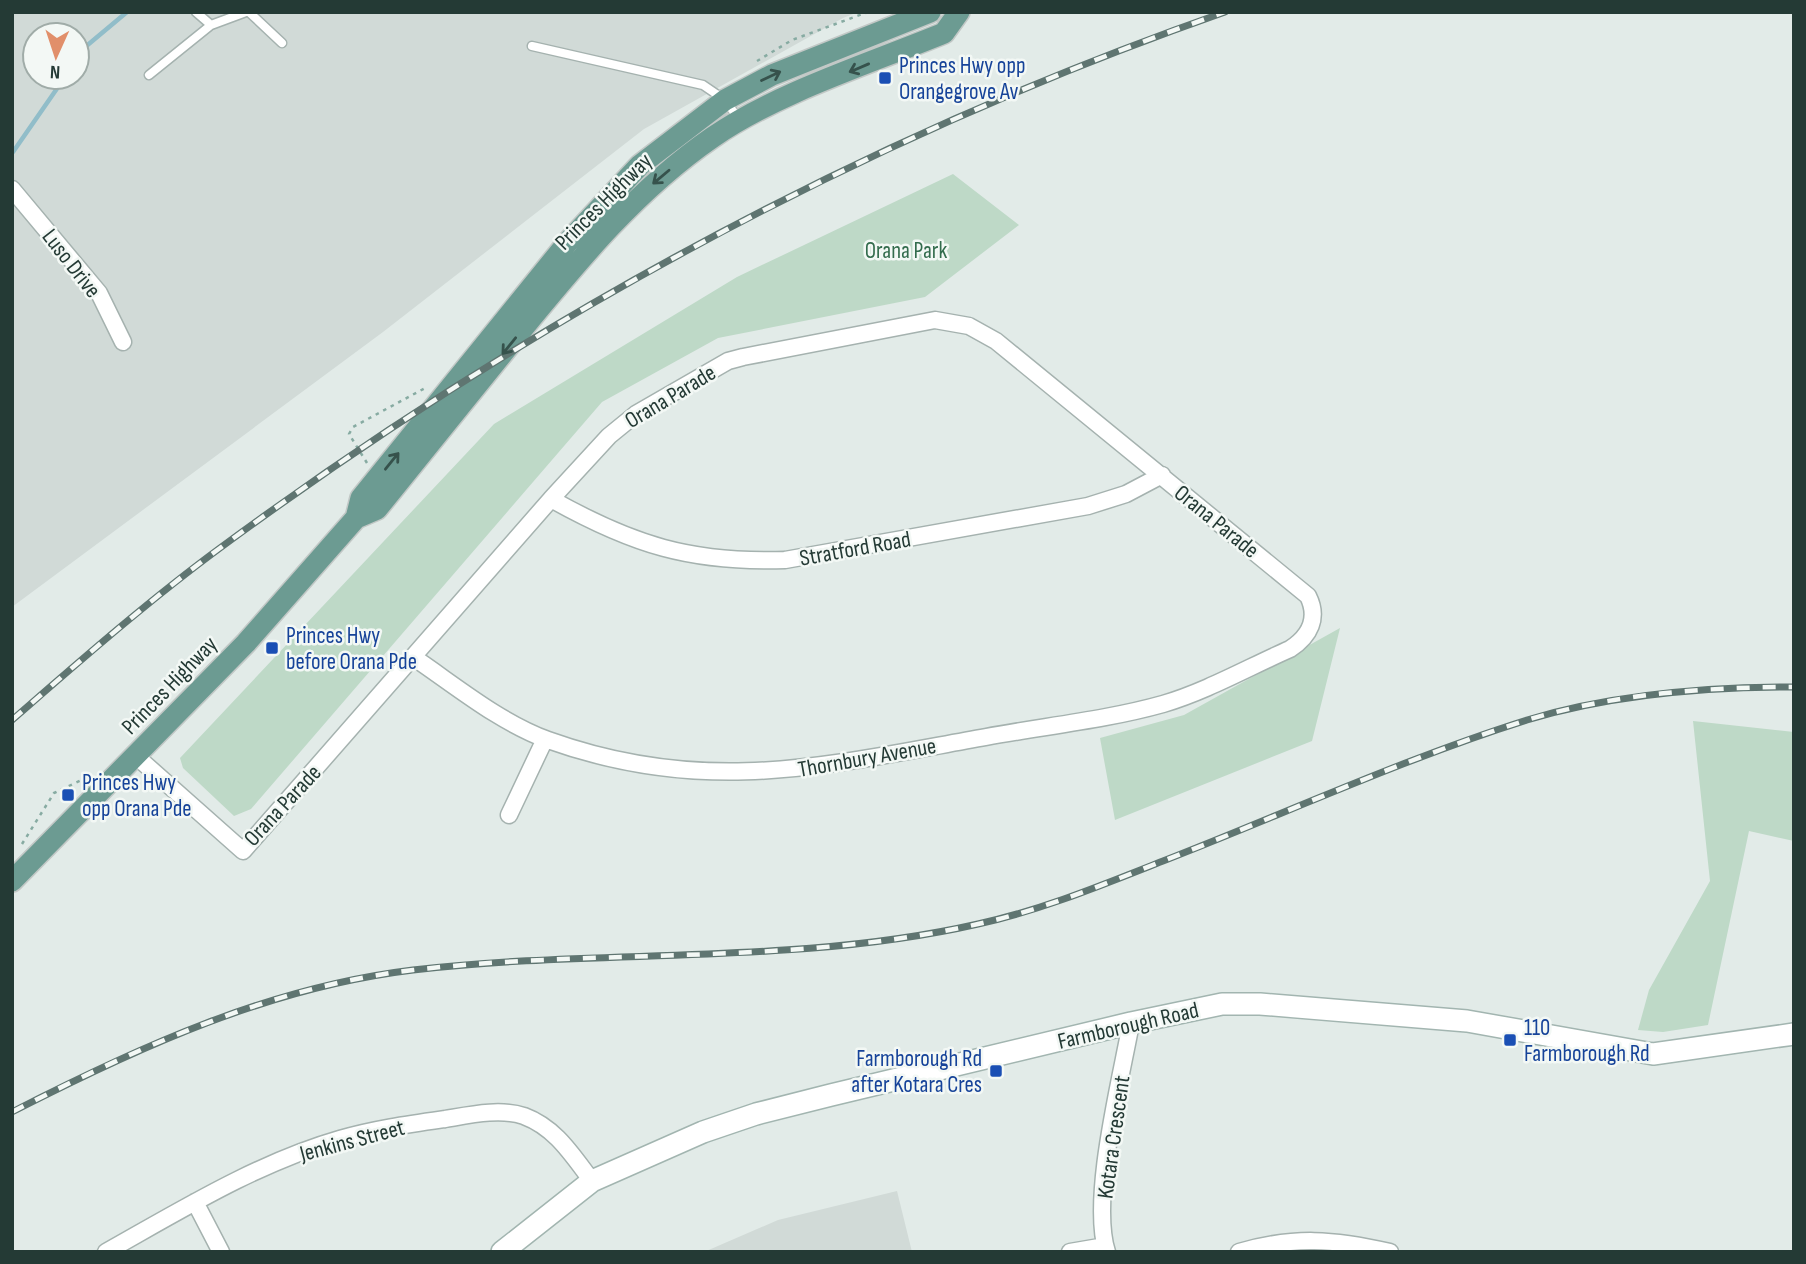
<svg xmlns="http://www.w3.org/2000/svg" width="1806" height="1264" viewBox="0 0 1806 1264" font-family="'Sofia Sans Condensed',sans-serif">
  <rect width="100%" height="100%" fill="#e2ebe8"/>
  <!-- built -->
  <path fill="#d1dad7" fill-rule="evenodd" d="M12,12H858L843,18L644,129L383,332L12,607ZM35,35H77V77H35Z
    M897,1191L912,1252H704L778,1220Z"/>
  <!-- green -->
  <path fill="#bed9c7" d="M953,174L1019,225L925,297L718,338L602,402L251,809L234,816L183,768L180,758L494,424L737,277Z
    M1340,628L1312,741L1115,820L1100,738L1184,715Z
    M1693,721L1794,732V841L1749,831L1708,1025L1663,1032L1638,1030L1649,990L1710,881Z"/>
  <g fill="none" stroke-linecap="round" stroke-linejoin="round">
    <!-- stream -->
    <path stroke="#91bdc9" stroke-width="4.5" d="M77,59L84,48L127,12
      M13,152L65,77"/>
    <defs>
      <path id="lane" d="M249,12L282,43
        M211,25L246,12
        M532,46L703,85L725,100L738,118
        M149,75L211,25L196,12"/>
      <path id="street" d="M12,189L99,293L123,342
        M551,499C633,545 691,563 785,560L1088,506L1126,494L1162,475
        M137,757L243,851L551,499L609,436L636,414L728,361L743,357L935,320L969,326L996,341L1308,596C1319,618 1310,636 1290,649C1249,667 1207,691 1163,704C1106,720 1045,726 986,737C828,765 707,797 548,740C499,722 456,686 413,657
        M509,815L545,739
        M195,1202L221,1252
        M106,1252C181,1210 257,1163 340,1139C374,1129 410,1124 445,1119C469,1115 500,1108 524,1116C556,1128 572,1155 592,1181
        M1070,1252L1105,1246
        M1107,1252C1090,1199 1121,1079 1131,1023
        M1239,1252C1294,1236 1334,1239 1390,1252"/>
      <path id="secondary" d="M502,1252L592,1181L703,1132L756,1114L831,1095L1131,1023L1222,1004H1260L1467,1021L1653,1054L1794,1034"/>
      <path id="primary" d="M356,518L361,498L568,242L640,165L725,100L772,75L930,12
        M12,881L246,643L356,518L377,509C425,450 472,391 520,332C579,260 636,190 713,137C776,93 871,63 944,33L959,12"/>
    </defs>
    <!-- lane casing -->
    <use href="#lane" stroke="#a5b2af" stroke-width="11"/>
    <!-- street casing -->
    <use href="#street" stroke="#a5b2af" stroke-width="19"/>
    <!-- secondary casing -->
    <use href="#secondary" stroke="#a2b5b0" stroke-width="24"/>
    <!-- primary casing -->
    <use href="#primary" stroke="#c2c8c6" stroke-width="24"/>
    <!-- path -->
    <path stroke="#87aba2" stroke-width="2.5" stroke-dasharray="3.5 5" stroke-linecap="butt" d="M757,61L792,40L868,12
      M367,463L349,434L353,427L427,387
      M22,844L54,793L86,778"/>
    <!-- lane -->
    <use href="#lane" stroke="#fff" stroke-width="8"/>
    <!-- street -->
    <use href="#street" stroke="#fff" stroke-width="16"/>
    <!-- secondary -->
    <use href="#secondary" stroke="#fff" stroke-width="21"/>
    <!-- primary -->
    <use href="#primary" stroke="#6c9b92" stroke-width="21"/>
    <defs>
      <path id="rail" d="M12,720C80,661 148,601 220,548C527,322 864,138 1225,12
        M12,1112C139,1047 270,987 413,970C601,948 793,966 978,924C1042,910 1102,885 1163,861C1284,814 1403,759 1527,720C1613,694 1705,687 1794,687"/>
    </defs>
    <!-- rail casing -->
    <use href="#rail" stroke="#5f7571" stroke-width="7"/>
    <!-- rail -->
    <use href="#rail" stroke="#f3f8f5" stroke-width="4.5" stroke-dasharray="13" stroke-linecap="butt"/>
  </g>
  <!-- one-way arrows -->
  <defs><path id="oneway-shaft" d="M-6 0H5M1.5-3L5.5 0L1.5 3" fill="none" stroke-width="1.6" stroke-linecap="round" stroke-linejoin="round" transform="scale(1.75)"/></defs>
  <g stroke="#36524c">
    <use href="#oneway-shaft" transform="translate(859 68) rotate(157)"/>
    <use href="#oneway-shaft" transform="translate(771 76) rotate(-25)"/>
    <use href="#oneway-shaft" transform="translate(661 177) rotate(140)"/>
    <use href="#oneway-shaft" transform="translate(509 346) rotate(129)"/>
    <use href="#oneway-shaft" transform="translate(392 461) rotate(-51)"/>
  </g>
  <!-- markers -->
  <g fill="#1a4fb4" stroke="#f3f8f5" stroke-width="2.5">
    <rect x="878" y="71" width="14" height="14" rx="3.5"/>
    <rect x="265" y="641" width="14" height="14" rx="3.5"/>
    <rect x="61" y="788" width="14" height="14" rx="3.5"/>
    <rect x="1503" y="1033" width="14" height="14" rx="3.5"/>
    <rect x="989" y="1064" width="14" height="14" rx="3.5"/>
  </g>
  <g text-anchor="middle" stroke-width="5" stroke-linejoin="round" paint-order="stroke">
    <!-- transit labels -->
    <g font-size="23" fill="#164399" stroke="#f3f8f5" text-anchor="start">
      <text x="899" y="73">Princes Hwy opp<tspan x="899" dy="26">Orangegrove Av</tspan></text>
      <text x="286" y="643">Princes Hwy<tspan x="286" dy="26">before Orana Pde</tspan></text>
      <text x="82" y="790">Princes Hwy<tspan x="82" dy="26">opp Orana Pde</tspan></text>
      <text x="1524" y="1035">110<tspan x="1524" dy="26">Farmborough Rd</tspan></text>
      <text x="982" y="1066" text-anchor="end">Farmborough Rd<tspan x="982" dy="26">after Kotara Cres</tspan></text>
    </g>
    <!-- street labels -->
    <g font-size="23" fill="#243a35" stroke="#f3f8f5">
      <text transform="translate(603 201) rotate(-45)" y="8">Princes Highway</text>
      <text transform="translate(72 263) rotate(52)" y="8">Luso Drive</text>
      <text transform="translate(670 396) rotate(-31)" y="8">Orana Parade</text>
      <text transform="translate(1217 521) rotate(39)" y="8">Orana Parade</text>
      <text transform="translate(855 548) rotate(-10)" y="8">Stratford Road</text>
      <text transform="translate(169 685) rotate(-46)" y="8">Princes Highway</text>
      <text transform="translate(867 757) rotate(-10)" y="8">Thornbury Avenue</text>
      <text transform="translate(282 805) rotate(-47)" y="8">Orana Parade</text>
      <text transform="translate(1128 1025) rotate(-13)" y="8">Farmborough Road</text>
      <text transform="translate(1113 1137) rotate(-82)" y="8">Kotara Crescent</text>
      <text transform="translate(352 1140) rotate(-15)" y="8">Jenkins Street</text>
    </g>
    <!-- park labels -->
    <g font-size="23" fill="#336c4d" stroke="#f3f8f5">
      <text x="906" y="258">Orana Park</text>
    </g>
  </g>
  <!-- border -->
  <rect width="1806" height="1264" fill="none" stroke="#243a35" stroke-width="28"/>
  <!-- north arrow -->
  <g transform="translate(56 56) rotate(183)"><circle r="33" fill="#f3f8f5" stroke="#a0aca8" stroke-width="2"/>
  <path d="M0-5L12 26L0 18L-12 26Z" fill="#e18f6a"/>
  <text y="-10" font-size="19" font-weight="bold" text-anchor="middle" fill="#243a35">N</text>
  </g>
</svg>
